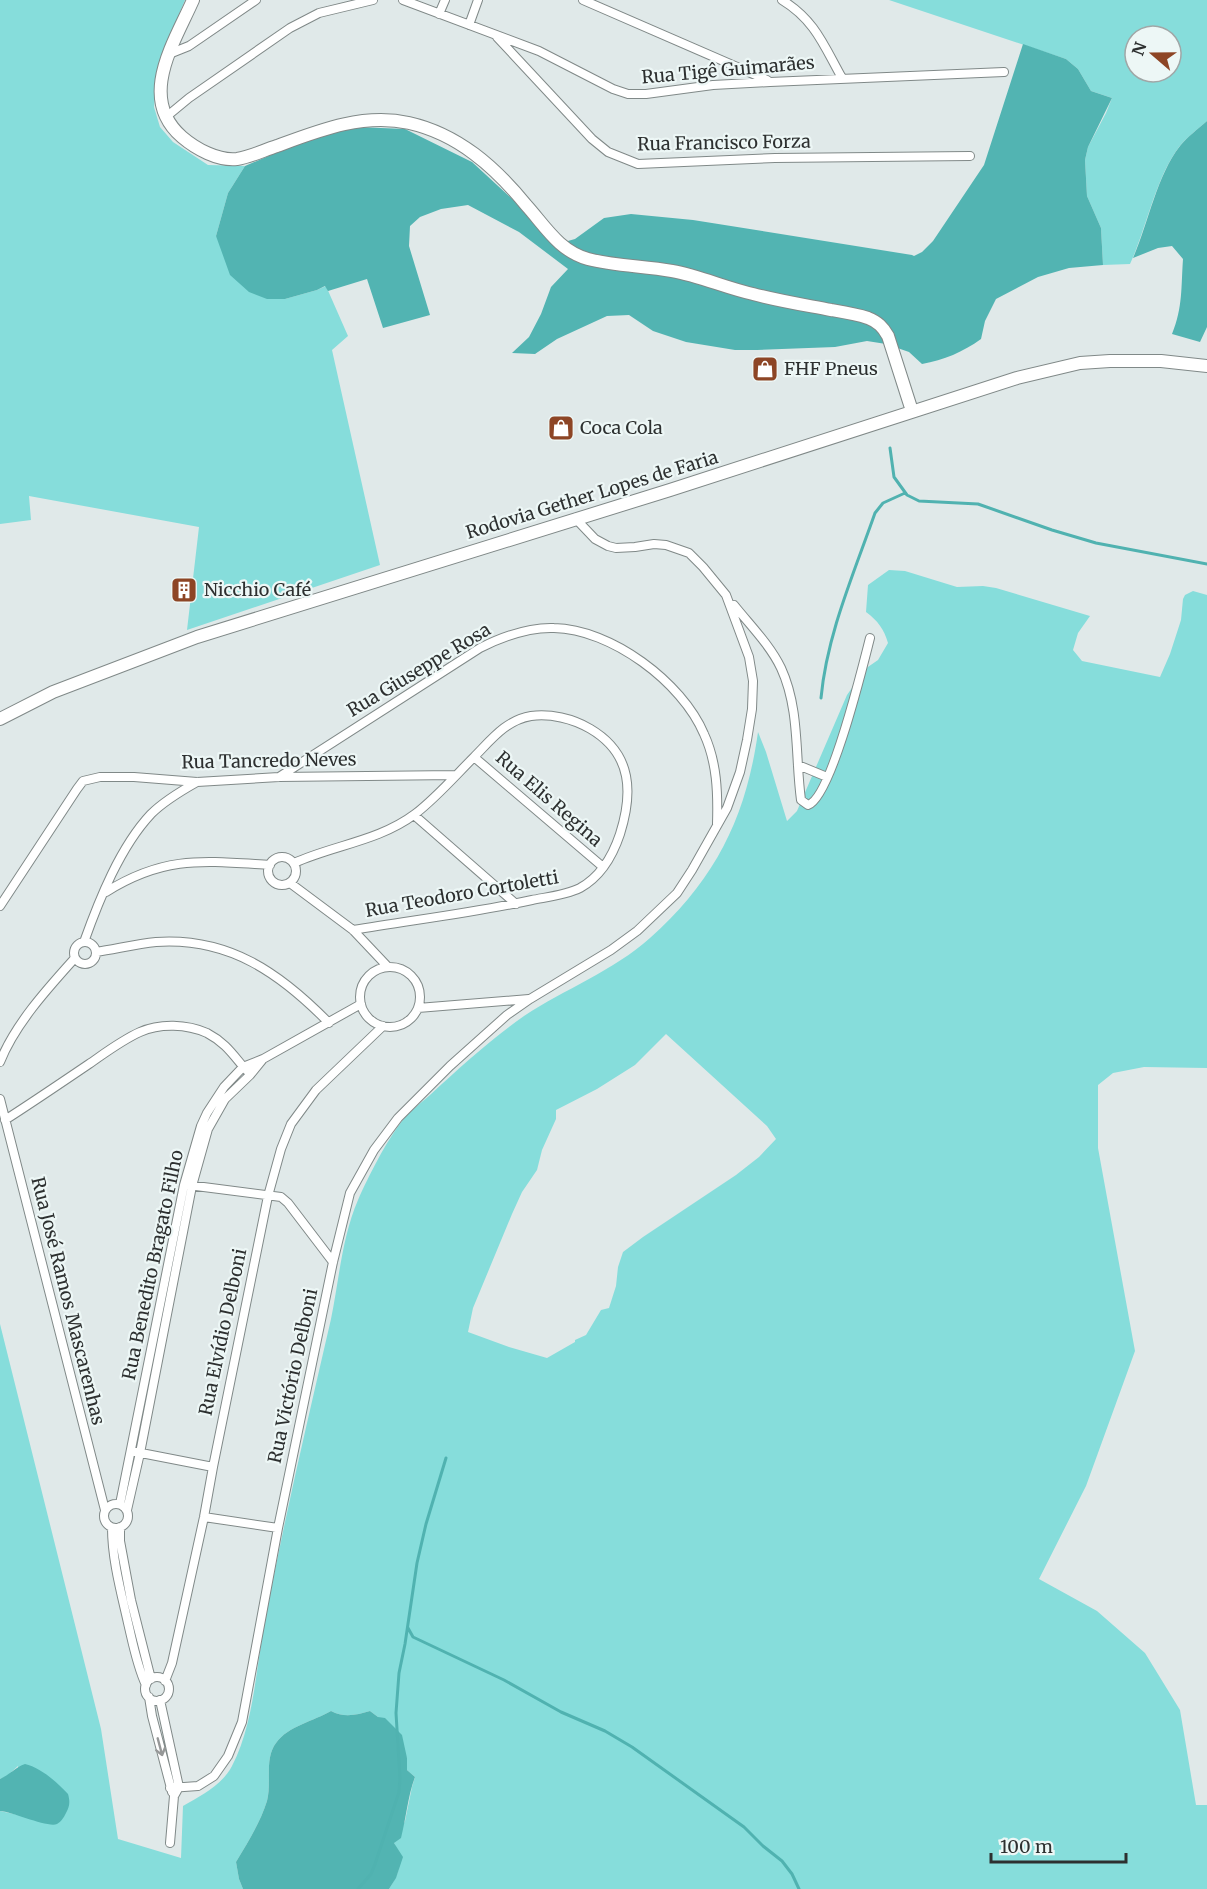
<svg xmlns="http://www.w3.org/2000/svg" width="1207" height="1889" viewBox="0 0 1207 1889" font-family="Merriweather,serif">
  <rect width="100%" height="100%" fill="#e0e9e9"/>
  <!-- green -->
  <path fill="#86dddb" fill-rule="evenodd" d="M0,0H185L158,65L154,107L160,127L173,142L208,165L245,166L228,193L216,236L285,299L317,290L326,286L348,336L332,350L380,565L187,630L199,527L29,496L31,520L0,524Z
    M889,0H1207V121C1198,129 1187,137 1179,147C1155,179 1147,227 1130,264L1103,265L1101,228L1087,196L1085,160L1088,147L1106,113L1112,98L1091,91L1078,69L1066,59ZM1135,36H1171V72H1135Z
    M889,570L905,571L957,587L983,586L996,588L1090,616L1078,633L1073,650L1082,661L1160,677L1170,654L1181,620L1183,599L1185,595L1193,591L1207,595V1068L1144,1067L1113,1073L1098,1085V1148L1135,1351L1086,1486L1039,1579L1097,1611L1145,1653L1180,1710L1196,1805H1207V1889H389C400,1872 403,1862 394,1843L405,1821L412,1787L415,1777L407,1770V1758L378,1717L370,1711C357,1715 344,1718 331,1711C314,1721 288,1726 276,1743C264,1759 272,1782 267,1801C260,1823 248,1842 236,1862L239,1879L243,1889H0V1811L23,1816L18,1766L7,1776L0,1779V1324L101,1729L118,1839L181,1858L183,1806C201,1796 223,1784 232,1766C254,1724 256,1667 265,1621C284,1520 308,1419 331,1319C339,1280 342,1237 358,1200C368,1177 387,1140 402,1121C410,1111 421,1103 430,1095C460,1067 491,1039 524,1016C565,989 613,971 650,938C715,880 746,818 758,732L766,752L787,821L797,811L847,695L865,669L878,660L888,643C884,629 878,621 866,612L868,585ZM666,1034L767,1126L776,1139L759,1157L736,1175L643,1237L623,1252L618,1267L616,1286L609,1308L601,1310L586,1335L575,1340V1342L547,1358L509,1347L468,1332L473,1308L512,1214L522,1192L537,1170L542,1150L556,1119V1110L597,1089L635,1065Z"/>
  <!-- forest -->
  <path fill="#52b4b2" d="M1023,44L1066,59L1078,69L1091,91L1112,98L1088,147L1085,160L1087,196L1101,228L1103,265L1069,268L1038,277L996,299L985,321L981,339C963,352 944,360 922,364L909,352L886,344L867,341L835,347L757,350H735L686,342L653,331L629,315L607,316L557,339L535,354L512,353L529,337L541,314L551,287L568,269L519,232L468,205L441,209L420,217L410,226L409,246L430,315L383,328L367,279L328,291L325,286L317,290L285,299H267L249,292L230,275L216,236L228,193L245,166L301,142L357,127L405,129L472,162L534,219L557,244L575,239L604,218L631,214L693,220L912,255L914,256L922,252L933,241L984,165Z
    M1207,121V327L1200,342L1172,334C1183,307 1181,287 1183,259L1172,246L1158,248L1133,258C1148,224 1157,175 1180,146C1187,137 1198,129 1207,121Z
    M331,1711C344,1718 357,1715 370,1711L378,1717L385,1718L402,1735L407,1758V1770L415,1777C408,1795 406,1819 401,1838L394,1843L403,1857L396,1878L389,1889H243L239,1879L236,1862C248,1842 260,1823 267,1801C272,1782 264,1759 276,1743C288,1726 314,1721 331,1711Z
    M25,1764C40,1767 58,1783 68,1794C70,1801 70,1806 66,1813C64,1817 61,1822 57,1824C48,1828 13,1812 0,1811V1779C9,1775 16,1767 25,1764Z"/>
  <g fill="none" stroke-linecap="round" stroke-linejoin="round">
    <!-- stream -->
    <path stroke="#50b2b0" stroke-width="3" d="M890,448L894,477L907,495L919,501L978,504L1052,530L1096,543L1207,564
      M821,698C827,634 854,573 875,513L883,503L905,493
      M408,1628L413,1637L504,1680L561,1712L605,1731L632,1747L744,1827L763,1846L782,1861L792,1874L799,1889
      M358,1889L371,1874L375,1864L399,1792L400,1778L396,1713L399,1673L405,1644L417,1563L426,1524L446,1458"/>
    <defs>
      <path id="street" d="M403,0L539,51L613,89L628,94H646L713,85L770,82L1004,72
        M583,0L767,80
        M782,0C815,20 824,46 842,78
        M439,14L445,0
        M469,25L478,0
        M497,37L592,139L608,152L638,164L775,158L970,156
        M169,54L189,46L256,0
        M166,117L189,98L290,28L319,13L373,0
        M734,605C750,625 770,645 781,668C800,709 795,756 801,800L808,805C831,798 863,665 870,638
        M474,757L603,867
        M798,765L827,777
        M279,777L480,648C502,637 529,627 554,628C611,629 682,682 704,734C717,762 718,793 717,824
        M414,815L516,904
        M268 871a14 14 0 1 1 28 0a14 14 0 1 1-28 0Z
        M294,863C334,845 379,841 415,814C436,798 455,776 474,757C491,740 506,720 531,716C570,711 618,735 626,776C630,796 626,815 620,834C613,855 600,877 580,888C566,895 547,897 532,900C473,913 412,920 353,930
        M290,883L353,930L388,967
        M106,892C165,855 204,861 270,865
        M0,906L77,789L83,781L100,777H134L197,782L279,777L455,775
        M74 953a11 11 0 1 1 22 0a11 11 0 1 1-22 0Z
        M84,942C99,900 120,847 151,814C164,801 181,791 197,782
        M96,952C116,949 136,944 156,942C229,937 280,973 329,1023
        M360 997a30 30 0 1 1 60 0a30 30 0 1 1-60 0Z
        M418,1008L529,999
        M0,1062C15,1024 48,988 75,958
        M0,1099L105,1510
        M5,1120C33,1102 61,1083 89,1064C105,1053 122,1040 140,1032C160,1023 187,1024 207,1033C226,1043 233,1055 246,1070
        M188,1185L281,1197L288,1203L333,1262
        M136,1452L213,1467
        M104 1516a12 12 0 1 1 24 0a12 12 0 1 1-24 0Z
        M120,1504L184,1185L201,1126L207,1113L224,1087L243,1067L263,1059L361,1004
        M127,1510L140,1453L192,1186L208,1129L225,1099L250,1075L263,1059
        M204,1517L278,1528
        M120,1527V1541L131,1600L151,1679
        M112,1528C112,1559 121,1592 128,1623C133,1644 137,1666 146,1685
        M145 1689a12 12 0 1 1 24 0a12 12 0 1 1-24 0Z
        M165,1681L172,1663L204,1517L213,1467L268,1196L281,1149L291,1124L316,1090L383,1026
        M149,1697L152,1716L172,1792
        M160,1700L179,1787L174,1796L170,1843
        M170,1788L198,1786L214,1776L228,1756L242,1722L278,1528L333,1262L350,1193L374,1150L398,1118L450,1066L507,1015L530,999L611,950L637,931L677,893L692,870L727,808L740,772L747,740L752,709L753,681L749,657L726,595L703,567L689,553L666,545L654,544L635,547L616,548L608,546L595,539L575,518"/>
      <path id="secondary" d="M193,0C174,43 137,98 182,137C196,149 218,161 237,159C251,157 264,150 277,146C320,130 363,113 409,123C458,134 495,167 526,205C545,226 559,251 588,259C615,266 644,266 672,271C700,276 726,288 753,294C779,301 805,305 831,310C843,312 856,314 868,318C878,322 883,327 888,336L912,411
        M0,719L53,692L197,637L670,490L1017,378L1080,363L1110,361H1161L1207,366"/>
    </defs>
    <!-- street casing -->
    <use href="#street" stroke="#808988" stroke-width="10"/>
    <!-- secondary casing -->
    <use href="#secondary" stroke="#808988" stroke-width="14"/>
    <!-- street -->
    <use href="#street" stroke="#fff" stroke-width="8"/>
    <!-- secondary -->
    <use href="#secondary" stroke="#fff" stroke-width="12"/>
  </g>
  <!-- one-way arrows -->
  <defs><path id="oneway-shaft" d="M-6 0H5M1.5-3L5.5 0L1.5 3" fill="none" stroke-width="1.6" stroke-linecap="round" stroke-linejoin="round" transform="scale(1.5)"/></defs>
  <use stroke="#969898" href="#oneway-shaft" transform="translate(160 1747) rotate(75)"/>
  <!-- icons -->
  <defs>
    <symbol id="shop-square" viewBox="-11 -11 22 22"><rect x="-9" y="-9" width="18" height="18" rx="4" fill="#8d4525" stroke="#edf7f6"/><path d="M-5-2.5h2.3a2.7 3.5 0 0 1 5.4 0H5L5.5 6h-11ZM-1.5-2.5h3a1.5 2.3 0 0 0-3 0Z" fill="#fff"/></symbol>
    <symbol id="building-square" viewBox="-11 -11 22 22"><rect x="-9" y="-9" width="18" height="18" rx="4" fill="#8d4525" stroke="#edf7f6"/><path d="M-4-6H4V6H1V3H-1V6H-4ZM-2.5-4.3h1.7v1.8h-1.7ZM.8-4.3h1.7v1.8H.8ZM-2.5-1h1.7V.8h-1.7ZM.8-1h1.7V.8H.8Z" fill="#fff"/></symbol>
  </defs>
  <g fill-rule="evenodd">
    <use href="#shop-square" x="750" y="354" width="30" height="30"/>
    <use href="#shop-square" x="546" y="413" width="30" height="30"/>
    <use href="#building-square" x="169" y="575" width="30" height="30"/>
  </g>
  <g text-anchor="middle" stroke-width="4.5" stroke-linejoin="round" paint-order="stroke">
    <!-- street labels -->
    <g font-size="18" fill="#2d3030" stroke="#edf7f6">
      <text transform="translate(728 70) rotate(-5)" y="6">Rua Tigê Guimarães</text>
      <text transform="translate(724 143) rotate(-1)" y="6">Rua Francisco Forza</text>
      <text transform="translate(592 495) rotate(-17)" y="6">Rodovia Gether Lopes de Faria</text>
      <text transform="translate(419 670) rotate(-31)" y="6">Rua Giuseppe Rosa</text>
      <text transform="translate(269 761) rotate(-1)" y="6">Rua Tancredo Neves</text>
      <text transform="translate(549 799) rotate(41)" y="6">Rua Elis Regina</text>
      <text transform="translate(462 894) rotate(-10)" y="6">Rua Teodoro Cortoletti</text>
      <text transform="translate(153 1265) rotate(-78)" y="6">Rua Benedito Bragato Filho</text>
      <text transform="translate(68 1301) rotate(76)" y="6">Rua José Ramos Mascarenhas</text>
      <text transform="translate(223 1332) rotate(-78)" y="6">Rua Elvídio Delboni</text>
      <text transform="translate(293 1376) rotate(-78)" y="6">Rua Victório Delboni</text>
    </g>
    <!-- poi labels -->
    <g font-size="18" fill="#2d3030" stroke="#edf7f6" text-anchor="start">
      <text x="784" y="375">FHF Pneus</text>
      <text x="580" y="434">Coca Cola</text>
      <text x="204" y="596">Nicchio Café</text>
    </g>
  </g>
  <!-- north arrow -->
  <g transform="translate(1153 54) rotate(290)"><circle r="28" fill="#edf7f6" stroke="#a0a7a7" stroke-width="1.5"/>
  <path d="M0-4.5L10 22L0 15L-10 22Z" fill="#8d4525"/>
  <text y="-9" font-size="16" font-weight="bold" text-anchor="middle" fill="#2d3030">N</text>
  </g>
  <!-- scale -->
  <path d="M991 1853v9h135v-9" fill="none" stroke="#2d3030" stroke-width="3"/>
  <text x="1000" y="1853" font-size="18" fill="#2d3030" stroke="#edf7f6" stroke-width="4.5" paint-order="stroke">100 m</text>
</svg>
